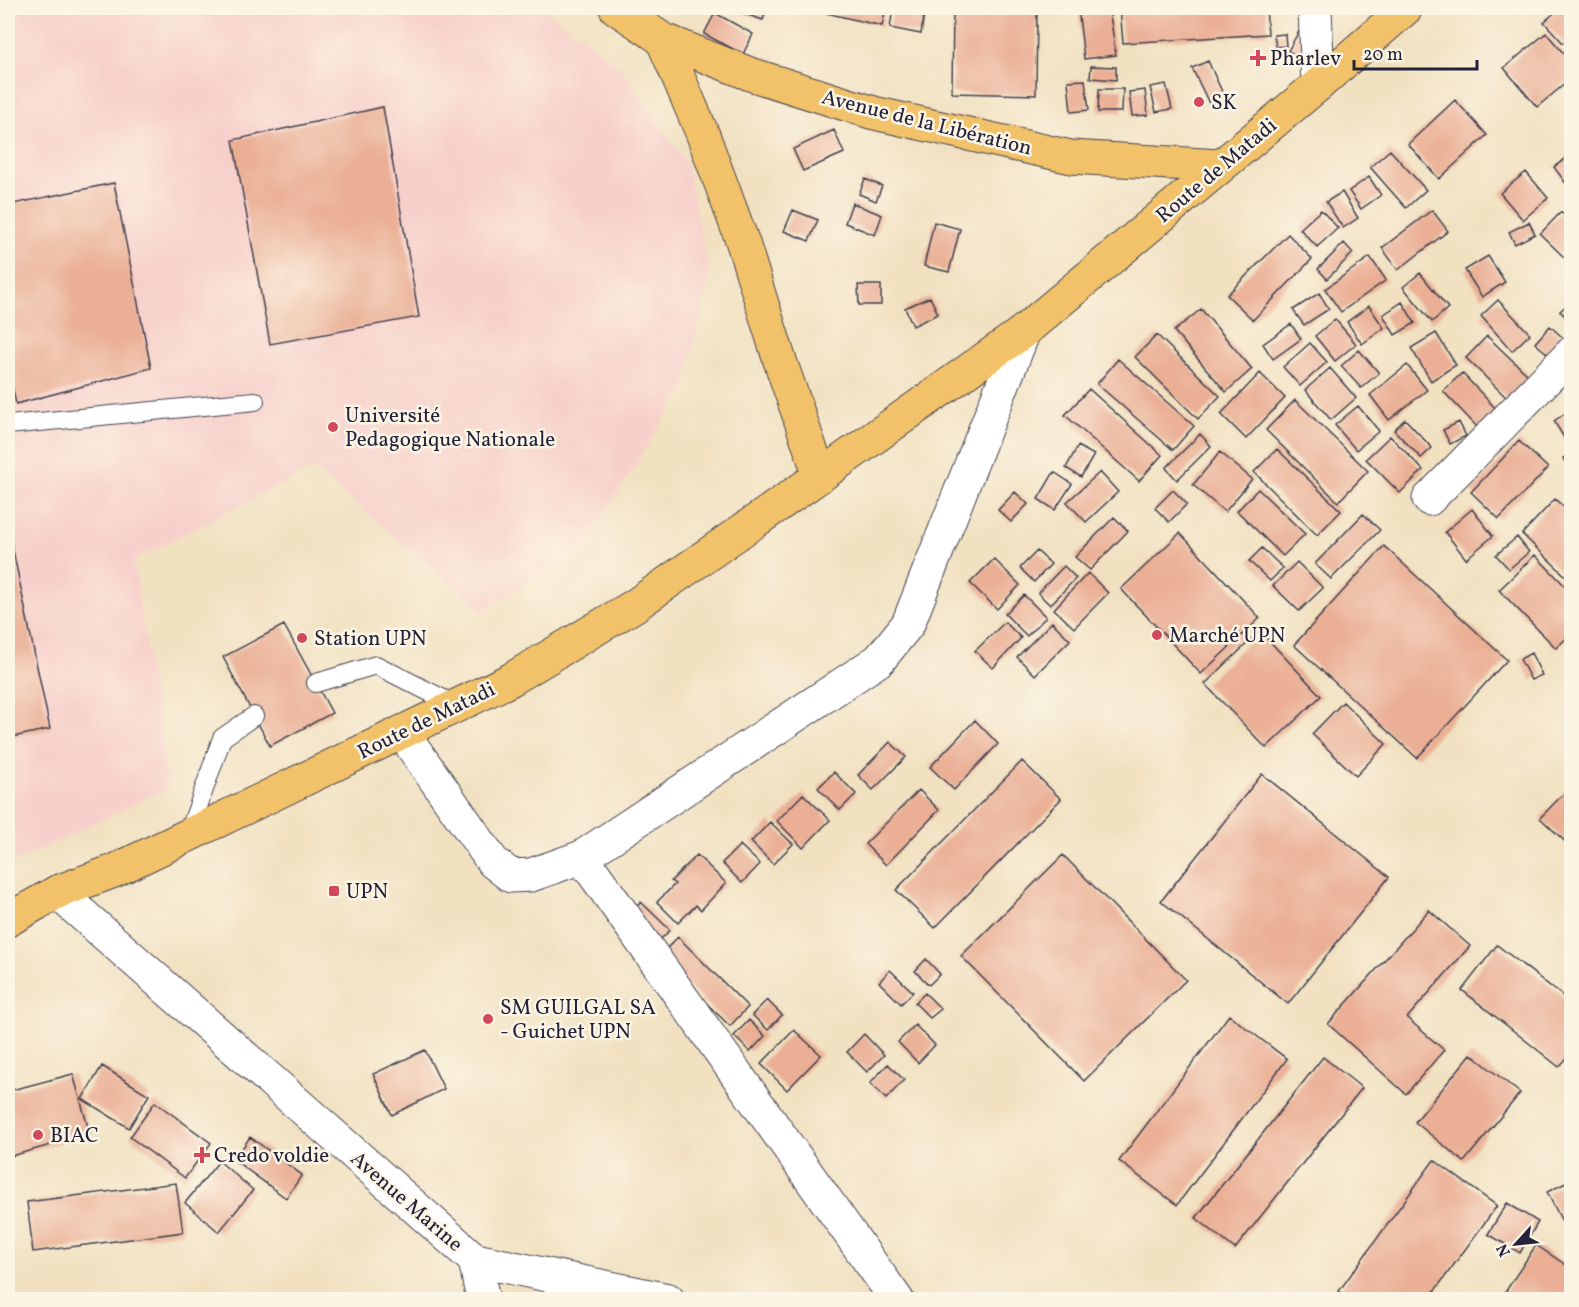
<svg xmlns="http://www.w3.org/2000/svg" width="1579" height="1307" viewBox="0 0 1579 1307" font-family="Vollkorn,serif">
  <rect width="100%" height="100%" fill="#fcf5e5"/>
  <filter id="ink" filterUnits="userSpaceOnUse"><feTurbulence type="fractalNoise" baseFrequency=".0167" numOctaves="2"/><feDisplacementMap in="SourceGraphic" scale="12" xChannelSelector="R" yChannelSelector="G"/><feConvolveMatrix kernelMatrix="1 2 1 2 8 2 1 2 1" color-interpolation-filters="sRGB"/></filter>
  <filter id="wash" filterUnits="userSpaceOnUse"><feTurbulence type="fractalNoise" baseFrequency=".008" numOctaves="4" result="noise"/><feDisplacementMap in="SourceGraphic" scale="24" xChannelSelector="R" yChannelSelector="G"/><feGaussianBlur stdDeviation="1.35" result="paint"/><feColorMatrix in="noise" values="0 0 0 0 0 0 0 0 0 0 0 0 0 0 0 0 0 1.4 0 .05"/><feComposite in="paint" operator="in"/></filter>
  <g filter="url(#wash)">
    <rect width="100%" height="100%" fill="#f1e1c1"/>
    <!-- built -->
    <path fill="#f7d0cb" d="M8,8H543L620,67L686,164L709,275L685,386L586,542L483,611L313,468L133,560L167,788L8,865Z"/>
    <g id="blocks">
      <!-- building -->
      <path fill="#eaaf94" d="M727,8H767L763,20Z
        M827,8H886L882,26L826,13Z
        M893,8H925L921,34L890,28Z
        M953,8H1037L1036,95L952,93Z
        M1078,8H1109L1116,55L1084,59Z
        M1120,8H1266L1268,34L1123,43Z
        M1560,8H1572V35L1563,43L1544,22Z
        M715,13L753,34L743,54L704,34Z
        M1302,26L1312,33L1299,57L1288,51Z
        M1546,33L1572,63V78L1537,107L1504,68Z
        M1285,34L1286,46L1276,47L1274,35Z
        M1208,61L1224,96L1209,103L1192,68Z
        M1091,66L1116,67V80L1090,78Z
        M1085,80L1089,110L1071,112L1068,81Z
        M1166,84L1172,109L1156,112L1150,87Z
        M1099,89H1123L1122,112H1098Z
        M1145,90L1148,115L1132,116L1129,92Z
        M1455,100L1487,135L1439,179L1408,144Z
        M383,107L419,317L270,344L233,140Z
        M834,130L844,153L803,171L793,149Z
        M1390,150L1426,190L1406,208L1370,167Z
        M1572,154V192L1554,167Z
        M1526,172L1548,198L1523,220L1500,193Z
        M1369,177L1381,195L1361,209L1349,191Z
        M865,179L882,186L876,201L859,194Z
        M114,183L151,368L16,404L8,366V205Z
        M1342,192L1358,218L1343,228L1326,202Z
        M852,203L882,215L875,235L845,223Z
        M793,210L818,220L809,241L784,231Z
        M1321,210L1338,228L1317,247L1300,229Z
        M1432,210L1448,231L1398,270L1382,248Z
        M1561,212L1572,222V252L1565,258L1540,234Z
        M934,222L960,229L949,272L924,266Z
        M1529,222L1535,234L1515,244L1509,232Z
        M1288,234L1312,259L1253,320L1227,295Z
        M1344,243L1353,253L1327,279L1318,269Z
        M1488,256L1505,282L1482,297L1465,270Z
        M1370,257L1386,280L1341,312L1325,289Z
        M1420,273L1448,308L1432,322L1403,287Z
        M858,285H881V305H859Z
        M1319,293L1329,309L1304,325L1293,310Z
        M930,297L938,314L913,326L905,308Z
        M1498,300L1530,334L1512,351L1481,316Z
        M1572,301V323L1560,311Z
        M1402,302L1415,323L1395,335L1383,315Z
        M1369,306L1384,328L1362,344L1347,322Z
        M1201,309L1252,369L1226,392L1174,331Z
        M1335,319L1356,344L1335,361L1315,336Z
        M1291,324L1301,339L1273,359L1263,344Z
        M1550,326L1571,345L1557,362L1535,343Z
        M1436,333L1456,365L1431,381L1411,348Z
        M1157,335L1220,396L1198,419L1135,357Z
        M1487,336L1531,378L1509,400L1466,358Z
        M1310,343L1327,362L1300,386L1283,367Z
        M1359,350L1379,373L1361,388L1341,366Z
        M1118,359L1194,426L1173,450L1097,384Z
        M1407,365L1427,390L1389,420L1370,395Z
        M1330,368L1356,398L1331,420L1305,390Z
        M1260,373L1285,398L1246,439L1221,414Z
        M1462,373L1498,411L1479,429L1443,391Z
        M1089,389L1162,455L1139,481L1065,415Z
        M1295,400L1368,471L1338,502L1266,430Z
        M1358,406L1379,431L1356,450L1335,425Z
        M1572,409V445L1569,446L1554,421Z
        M1405,419L1432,448L1421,458L1394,430Z
        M1459,422L1466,436L1450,444L1443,430Z
        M1200,434L1211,446L1177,480L1166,468Z
        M1390,436L1423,470L1400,493L1366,459Z
        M1519,441L1548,468L1499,519L1471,492Z
        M1078,446L1094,455L1081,477L1066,468Z
        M1277,449L1341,511L1317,535L1254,472Z
        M1220,452L1252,479L1225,512L1193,485Z
        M1572,454V476L1563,458Z
        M1054,472L1072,484L1055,510L1038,499Z
        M1100,472L1118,492L1086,522L1067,502Z
        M1258,489L1305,534L1283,556L1237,511Z
        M1173,490L1187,504L1169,522L1155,508Z
        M1015,492L1028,504L1011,522L998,510Z
        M1555,499L1572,515V582L1522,534Z
        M1472,509L1493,536L1466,559L1445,532Z
        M1363,514L1380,530L1331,579L1315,564Z
        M1114,517L1128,531L1090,570L1075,557Z
        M9,531L50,729L8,738V531Z
        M1180,533L1260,618L1201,674L1121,589Z
        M1517,537L1529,552L1509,569L1496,555Z
        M1384,546L1507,660L1417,758L1294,645Z
        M1262,548L1283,568L1270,581L1249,561Z
        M1037,551L1051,564L1034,582L1020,568Z
        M1535,555L1572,593V633L1556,648L1499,590Z
        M994,559L1020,585L997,609L970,583Z
        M1297,562L1323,588L1299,611L1273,586Z
        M1064,566L1076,578L1050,605L1038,593Z
        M1088,573L1108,593L1074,628L1054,609Z
        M1024,595L1046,617L1027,636L1005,614Z
        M1005,622L1021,638L993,668L975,651Z
        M1052,622L1070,640L1035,675L1017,657Z
        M284,625L332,713L270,746L223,657Z
        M1260,631L1321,696L1266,748L1205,684Z
        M1531,653L1542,675L1531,680L1520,659Z
        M1343,702L1386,744L1356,776L1312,734Z
        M975,720L998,744L954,790L930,767Z
        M890,742L906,757L873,790L858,775Z
        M1022,761L1061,799L935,928L896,890Z
        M834,772L856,794L840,810L818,788Z
        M1262,774L1389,877L1288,1004L1161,901Z
        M1572,785V848L1540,818Z
        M919,790L939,810L886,865L865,844Z
        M803,794L830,820L803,848L777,821Z
        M770,822L793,844L773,864L751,842Z
        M740,845L760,864L742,883L722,863Z
        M697,855L726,883L701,910L696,905L678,923L657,902L675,884L671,881Z
        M1063,855L1186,980L1084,1081L961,956Z
        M641,902L670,930L656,944L628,916Z
        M1429,910L1470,946L1407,1018L1444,1050L1406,1094L1328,1024Z
        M678,937L748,1007L730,1026L658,957Z
        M1497,945L1572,1003V1052L1559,1067L1462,990Z
        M926,959L940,974L929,985L915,971Z
        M890,970L913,992L901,1004L879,982Z
        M925,993L941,1009L930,1018L915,1003Z
        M767,1000L782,1015L768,1030L752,1015Z
        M1229,1015L1287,1059L1177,1205L1119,1161Z
        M749,1020L765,1036L750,1052L734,1036Z
        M915,1025L935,1045L918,1063L898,1042Z
        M794,1030L821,1055L787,1090L761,1064Z
        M864,1034L884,1055L867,1072L847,1052Z
        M425,1050L444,1089L392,1115L373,1074Z
        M1471,1054L1520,1093L1464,1162L1415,1122Z
        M1323,1057L1362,1088L1235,1249L1196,1218Z
        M888,1064L904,1080L886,1099L870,1083Z
        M102,1066L149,1095L129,1128L82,1099Z
        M73,1074L90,1134L8,1157V1091Z
        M155,1102L211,1143L185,1178L130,1137Z
        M250,1137L302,1175L286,1198L234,1160Z
        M1434,1160L1497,1206L1428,1300H1351L1339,1291Z
        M219,1161L253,1190L219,1232L185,1203Z
        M1572,1180V1226L1566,1229L1547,1192Z
        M176,1183L183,1232L33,1252L27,1202Z
        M1507,1203L1538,1222L1520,1253L1488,1234Z
        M1536,1245L1572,1269V1300H1500Z"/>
    </g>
  </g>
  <g filter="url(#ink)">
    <use href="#blocks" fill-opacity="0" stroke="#413f4f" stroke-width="1.5"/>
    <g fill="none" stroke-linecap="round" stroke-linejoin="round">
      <defs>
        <path id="lane" d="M8,425L255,401
          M316,683L376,665L457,706
          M188,835L222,738L254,716"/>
        <path id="street" d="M1315,8L1318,85
          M1429,499L1572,353
          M402,732L493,862L511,876L531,875L582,857L879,660L908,624L1024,331
          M582,857L897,1300
          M57,892L475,1260L668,1300
          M475,1260L483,1300"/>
        <path id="primary" d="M8,920L57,892L114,871L510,680L634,606L820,476"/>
        <path id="highway" d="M616,8L662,39L750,74L874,113L1071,157L1220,166
          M662,39L703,135L743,243L778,355L820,476L1024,331L1318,85L1406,8"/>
      </defs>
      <!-- lane casing -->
      <use href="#lane" stroke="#413f4f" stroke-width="20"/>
      <!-- street casing -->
      <use href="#street" stroke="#413f4f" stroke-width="35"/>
      <!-- primary casing -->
      <use href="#primary" stroke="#413f4f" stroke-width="35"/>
      <!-- highway casing -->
      <use href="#highway" stroke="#413f4f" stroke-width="35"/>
      <!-- lane -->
      <use href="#lane" stroke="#fff" stroke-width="18"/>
      <!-- street -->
      <use href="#street" stroke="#fff" stroke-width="33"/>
      <!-- primary -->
      <use href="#primary" stroke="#f2c26a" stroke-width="33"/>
      <!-- highway -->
      <use href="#highway" stroke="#f2c26a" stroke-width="33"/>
    </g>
  </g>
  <!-- markers -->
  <g fill="#d1495b" stroke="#fcf5e5" stroke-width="2">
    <path d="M1255 49h6v6h6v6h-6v6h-6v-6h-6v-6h6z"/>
    <circle cx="1199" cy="102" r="6"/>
    <circle cx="333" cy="427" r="6"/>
    <circle cx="1157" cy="635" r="6"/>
    <circle cx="302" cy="638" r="6"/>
    <rect x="328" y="885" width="12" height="12" rx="3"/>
    <circle cx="488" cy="1019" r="6"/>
    <circle cx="38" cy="1135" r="6"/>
    <path d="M199 1146h6v6h6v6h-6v6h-6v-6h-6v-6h6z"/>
  </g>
  <g text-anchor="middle" stroke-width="5" stroke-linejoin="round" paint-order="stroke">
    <!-- poi labels -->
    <g font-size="21" fill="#22223b" stroke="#fcf5e5" text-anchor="start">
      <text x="1270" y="65">Pharlev</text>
      <text x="1211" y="109">SK</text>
      <text x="345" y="422">Université<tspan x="345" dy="24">Pedagogique Nationale</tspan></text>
      <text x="1169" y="642">Marché UPN</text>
      <text x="314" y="645">Station UPN</text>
      <text x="346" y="898">UPN</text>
      <text x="500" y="1014">SM GUILGAL SA<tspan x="500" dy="24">- Guichet UPN</tspan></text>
      <text x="50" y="1142">BIAC</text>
      <text x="214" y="1162">Credo voldie</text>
    </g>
    <!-- street labels -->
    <g font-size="21" fill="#22223b" stroke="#fcf5e5">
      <text transform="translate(927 122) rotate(14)" y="7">Avenue de la Libération</text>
      <text transform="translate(1216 170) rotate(-40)" y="7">Route de Matadi</text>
      <text transform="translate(426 720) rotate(-26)" y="7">Route de Matadi</text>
      <text transform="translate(407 1201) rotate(41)" y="7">Avenue Marine</text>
    </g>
  </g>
  <!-- margin -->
  <rect width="1579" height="1307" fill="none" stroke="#fcf5e5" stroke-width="30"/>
  <!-- north arrow -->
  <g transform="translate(1516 1244) rotate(243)" stroke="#fcf5e5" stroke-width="4.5" paint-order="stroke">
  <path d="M0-4.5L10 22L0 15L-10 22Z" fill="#22223b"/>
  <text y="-9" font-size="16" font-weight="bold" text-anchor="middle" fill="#22223b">N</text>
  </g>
  <!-- scale -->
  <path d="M1354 60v9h123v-9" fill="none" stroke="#22223b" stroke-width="3"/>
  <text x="1363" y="60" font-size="18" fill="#22223b" stroke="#fcf5e5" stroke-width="4.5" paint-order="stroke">20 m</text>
</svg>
